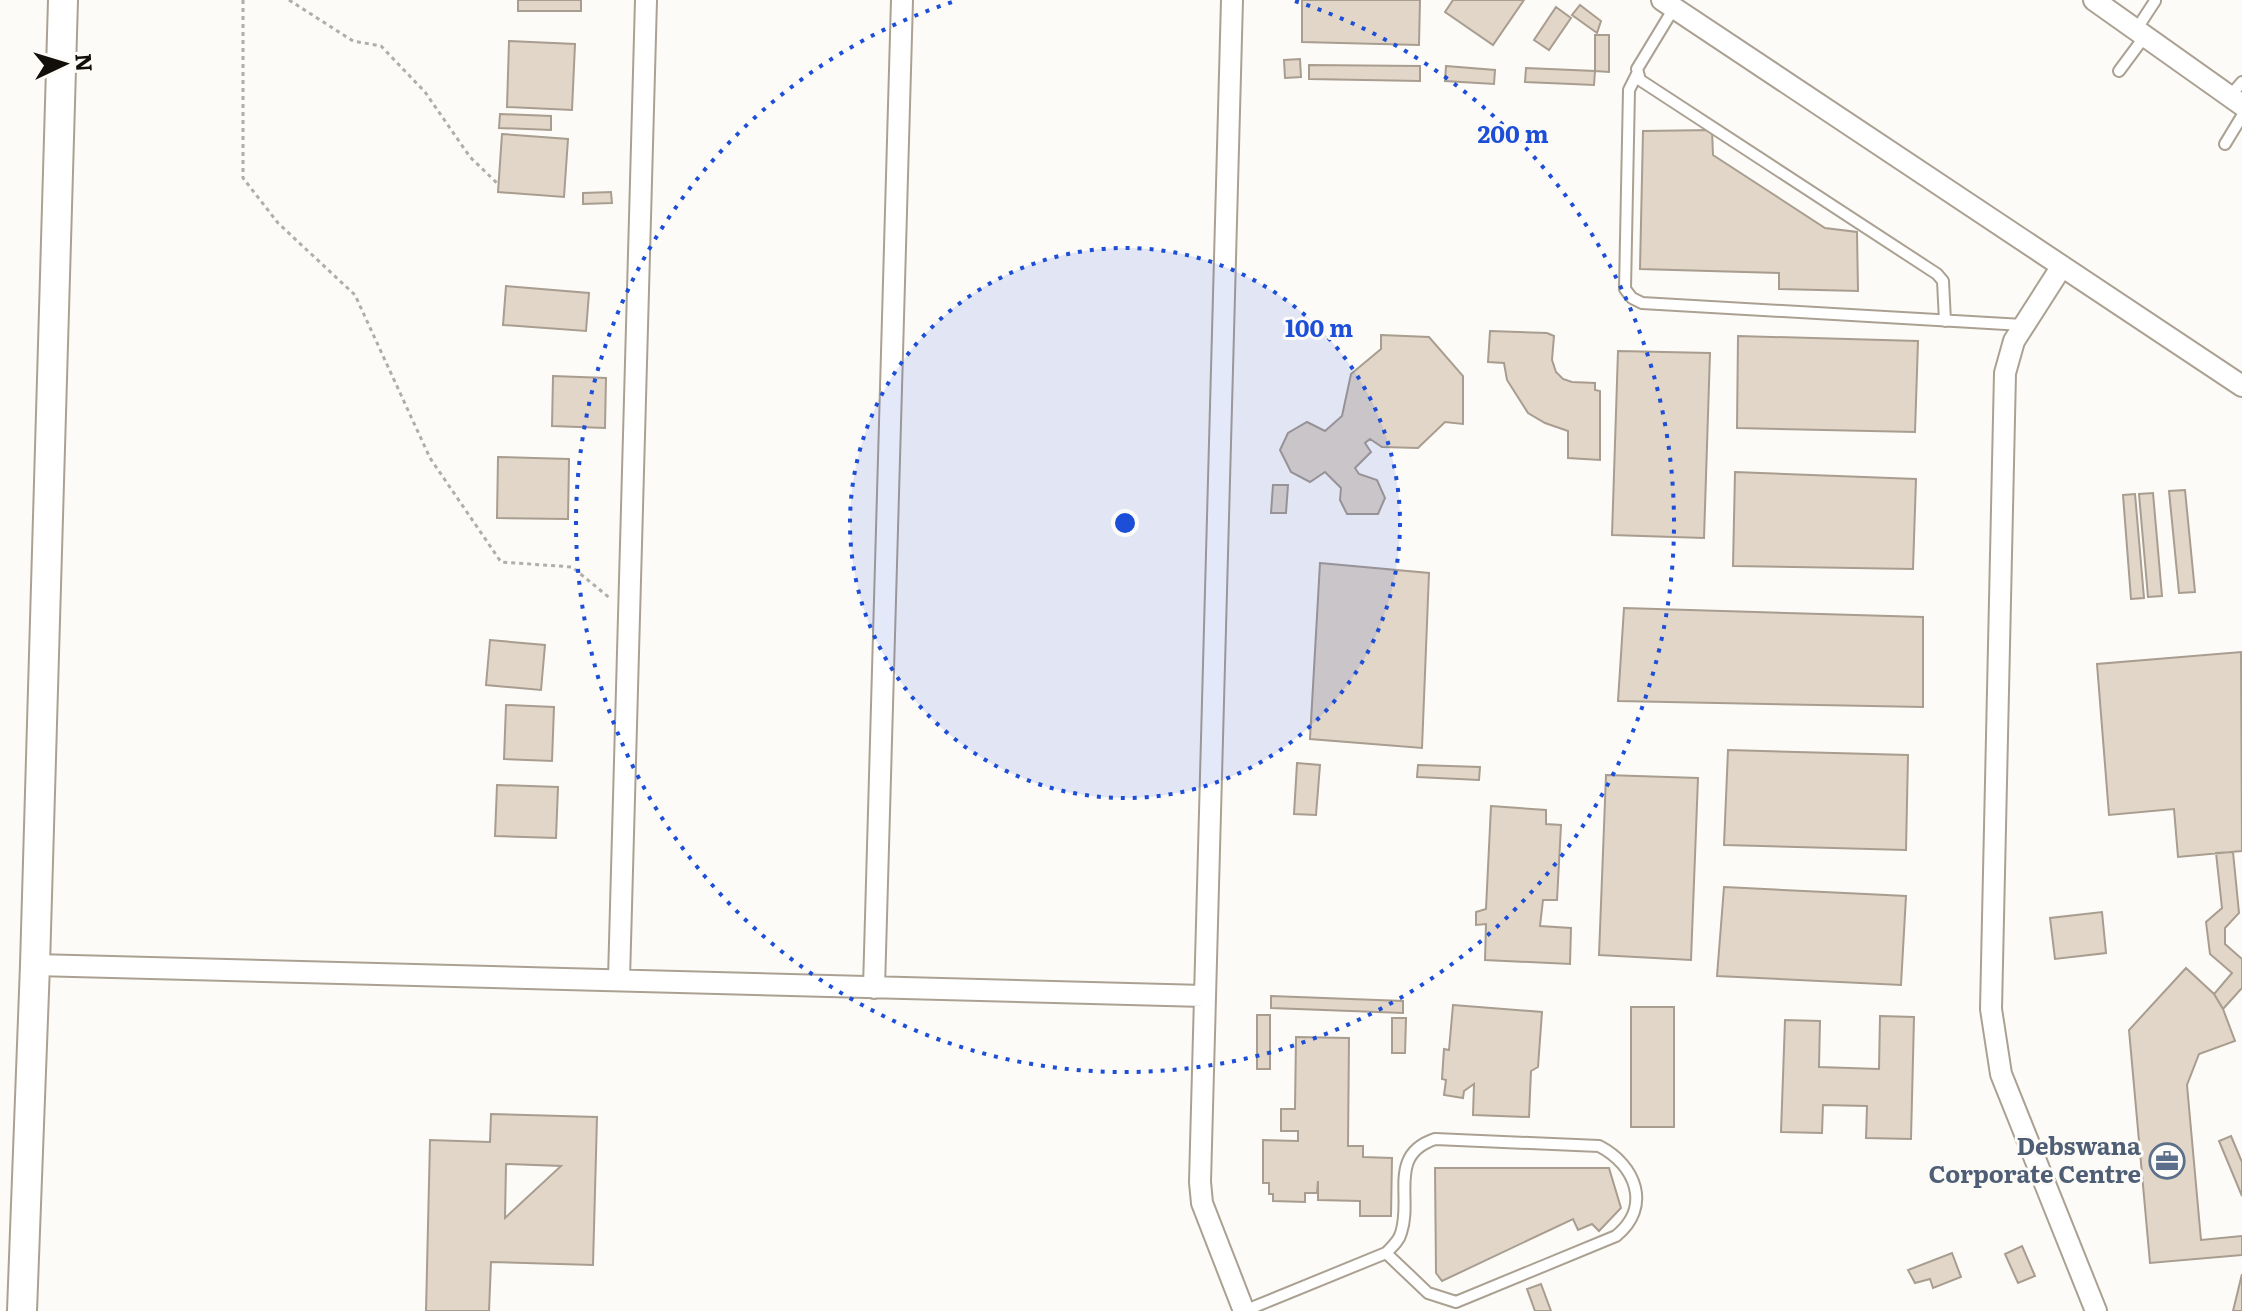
<svg xmlns="http://www.w3.org/2000/svg" width="2242" height="1311" viewBox="0 0 2242 1311" font-family="Literata,serif">
  <rect width="100%" height="100%" fill="#fdfbf8"/>
  <!-- building -->
  <path fill="#e1d6c7" stroke="#a89d8f" stroke-width="2" fill-rule="evenodd" d="M518,0H581V11H518Z
    M1302,0H1420L1419,45L1302,42Z
    M1453,0H1524L1493,45L1445,12Z
    M1580,5L1601,21L1597,33L1572,15Z
    M1556,7L1571,18L1549,50L1534,40Z
    M1595,35H1609V72L1595,71Z
    M509,41L575,44L572,110L507,107Z
    M1300,59L1301,77L1285,78L1284,60Z
    M1309,65L1420,66V81L1309,79Z
    M1446,66L1495,70L1494,84L1445,81Z
    M1526,68L1595,71L1594,85L1525,82Z
    M500,114L551,116V130L499,128Z
    M1712,130L1713,155L1825,228L1857,232L1858,291L1779,289V273L1640,269L1643,131Z
    M502,134L568,139L564,197L498,192Z
    M611,192L612,203L583,204V193Z
    M506,286L589,293L586,331L503,325Z
    M1490,331L1547,333L1554,336L1552,360L1556,372L1563,379L1572,382L1595,383V390L1600,391V460L1568,458V431L1545,423L1528,413L1507,380L1504,363L1488,362Z
    M1381,335L1429,337L1463,376V424L1445,422L1418,448L1382,447L1370,439L1365,443L1371,452L1355,468L1359,474L1377,480L1385,498L1378,514H1347L1340,500L1341,488L1325,472L1310,482L1291,472L1280,450L1288,433L1307,422L1325,431L1342,416L1351,374L1381,349Z
    M1738,336L1918,341L1915,432L1737,428Z
    M1618,351L1710,353L1704,538L1612,535Z
    M553,376L606,378L605,428L552,426Z
    M498,457L569,459L568,519L497,518Z
    M1735,472L1916,479L1913,569L1733,566Z
    M1273,485H1288L1286,513H1271Z
    M2185,490L2195,592L2179,593L2169,491Z
    M2153,493L2162,596L2148,597L2139,494Z
    M2135,494L2144,598L2131,599L2123,495Z
    M1320,563L1429,573L1422,748L1310,739Z
    M1624,608L1923,617V707L1618,701Z
    M490,640L545,645L541,690L486,685Z
    M2241,652L2242,851L2178,857L2174,809L2109,815L2097,664Z
    M506,705L554,707L552,761L504,759Z
    M1728,750L1908,755L1906,850L1724,845Z
    M1297,763L1320,765L1316,815L1294,814Z
    M1418,765L1480,767L1479,780L1417,777Z
    M1606,775L1698,778L1691,960L1599,955Z
    M497,785L558,787L556,838L495,836Z
    M1491,806L1546,810V824L1561,825L1557,900H1543L1540,926L1571,928L1570,964L1485,960L1486,924L1476,925V912L1486,909Z
    M2233,852L2239,913L2225,928V944L2242,959V988L2223,1009L2214,994L2232,973L2210,954L2206,922L2222,908L2216,853Z
    M1724,887L1906,896L1901,985L1717,976Z
    M2102,912L2106,953L2055,959L2050,918Z
    M2186,968L2214,994L2223,1009L2235,1041L2199,1054L2187,1085L2201,1240L2242,1236V1255L2150,1263L2129,1030Z
    M1271,996L1403,1001V1013L1271,1008Z
    M1453,1005L1542,1012L1538,1067L1531,1071L1529,1117L1473,1115L1474,1084L1464,1091L1463,1098L1444,1095L1446,1080L1442,1079L1444,1049L1449,1050Z
    M1631,1007H1674V1127H1631Z
    M1257,1015H1270V1069H1257Z
    M1880,1016L1914,1017L1911,1139L1866,1138L1867,1106L1823,1105L1822,1133L1781,1132L1785,1020L1820,1021L1819,1067L1879,1069Z
    M1392,1018H1406L1405,1053H1392Z
    M1296,1037L1349,1038L1348,1146H1363V1157L1392,1158L1391,1216H1360V1201L1318,1200V1181L1317,1193H1305V1202L1273,1201V1194H1269V1183H1263V1140L1298,1141V1131H1281V1109H1295Z
    M491,1114L597,1117L593,1265L491,1262L489,1311H426L430,1140L490,1142ZM506,1164L561,1166L505,1218Z
    M2231,1136L2242,1162V1196L2219,1141Z
    M1435,1168H1609L1621,1208L1599,1231L1592,1224L1578,1230L1573,1219L1442,1281L1436,1273Z
    M2022,1246L2035,1276L2018,1283L2005,1254Z
    M1952,1253L1961,1277L1933,1288L1930,1279L1915,1283L1908,1270Z
    M2242,1274V1311H2233Z
    M1541,1284L1551,1311H1535L1527,1289Z"/>
  <g fill="none" stroke-linecap="round" stroke-linejoin="round">
    <defs>
      <path id="service" d="M1674,8L1637,69L1640,80L1937,274L1943,281L1945,321
        M2136,30L2155,1
        M2119,71L2145,36
        M1637,74L1629,90L1625,289L1632,298L1642,303L2023,325
        M2230,96L2242,82
        M2225,144L2242,116
        M1244,1311L1386,1253C1392,1247 1399,1241 1401,1233C1413,1198 1387,1155 1435,1139L1599,1146C1636,1165 1652,1207 1616,1236L1456,1302L1428,1293L1386,1253"/>
      <path id="minor" d="M1232,0L1200,1182L1202,1203L1244,1311
        M1662,0L2242,386
        M2094,0L2242,105
        M2062,266L2014,341L2005,373L1991,1009L2001,1074L2096,1311
        M35,965L1204,996
        M619,979L646,0
        M874,988L902,0"/>
      <path id="secondary" d="M22,1311L35,965L63,0"/>
    </defs>
    <!-- service casing -->
    <use href="#service" stroke="#aba192" stroke-width="14"/>
    <!-- minor casing -->
    <use href="#minor" stroke="#aba192" stroke-width="24"/>
    <!-- secondary casing -->
    <use href="#secondary" stroke="#aba192" stroke-width="32"/>
    <!-- path -->
    <path stroke="#b0aeaa" stroke-width="3" stroke-dasharray="4 4" stroke-linecap="butt" d="M243,0V178L278,223L355,295L430,458L501,562L572,567L611,599
      M289,0L353,41L381,46L425,92L470,157L499,185"/>
    <!-- service -->
    <use href="#service" stroke="#fff" stroke-width="10"/>
    <!-- minor -->
    <use href="#minor" stroke="#fff" stroke-width="20"/>
    <!-- secondary -->
    <use href="#secondary" stroke="#fff" stroke-width="28"/>
  </g>
  <!-- distance rings -->
  <circle cx="1125" cy="523" r="275" fill="#1d4ed8" fill-opacity=".12"/>
  <g fill="none" stroke="#1d4ed8" stroke-width="4" stroke-dasharray="4 8">
    <circle cx="1125" cy="523" r="275"/>
    <path d="M1295 1A549 549 0 1 1 955 1"/>
  </g>
  <!-- icons -->
  <defs>
    <symbol id="office-ring" viewBox="-11 -11 22 22"><circle r="9.5" fill="#fdfbf8" stroke="#5c6f8a" stroke-width="1.5"/><path d="M-6-3h4V-5.5h4V-3h4V5H-6ZM-1-4.5V-3h2v-1.5ZM-6 0V1H6V0Z" fill="#5c6f8a"/></symbol>
  </defs>
  <g fill-rule="evenodd">
    <use href="#office-ring" x="2147" y="1141" width="40" height="40"/>
  </g>
  <g text-anchor="middle" stroke-width="6" stroke-linejoin="round" paint-order="stroke">
    <!-- service labels -->
    <g font-size="24" font-weight="bold" fill="#4e5e75" stroke="#fdfbf8" text-anchor="end">
      <text x="2141" y="1155">Debswana<tspan x="2141" dy="28">Corporate Centre</tspan></text>
    </g>
  </g>
  <circle cx="1125" cy="523" r="12" fill="#1d4ed8" stroke="#fdfbf8" stroke-width="4"/>
  <g font-size="24" text-anchor="middle" font-weight="bold" fill="#1d4ed8" stroke="#fdfbf8" stroke-width="6" stroke-linejoin="round" paint-order="stroke">
    <text x="1513" y="143">200 m</text>
    <text x="1319" y="337">100 m</text>
  </g>
  <!-- north arrow -->
  <g transform="translate(64 64) rotate(86)" stroke="#fdfbf8" stroke-width="6" paint-order="stroke">
  <path d="M0-6L14 30L0 20L-14 30Z" fill="#120f0a"/>
  <text y="-12" font-size="22" font-weight="bold" text-anchor="middle" fill="#120f0a">N</text>
  </g>
</svg>
